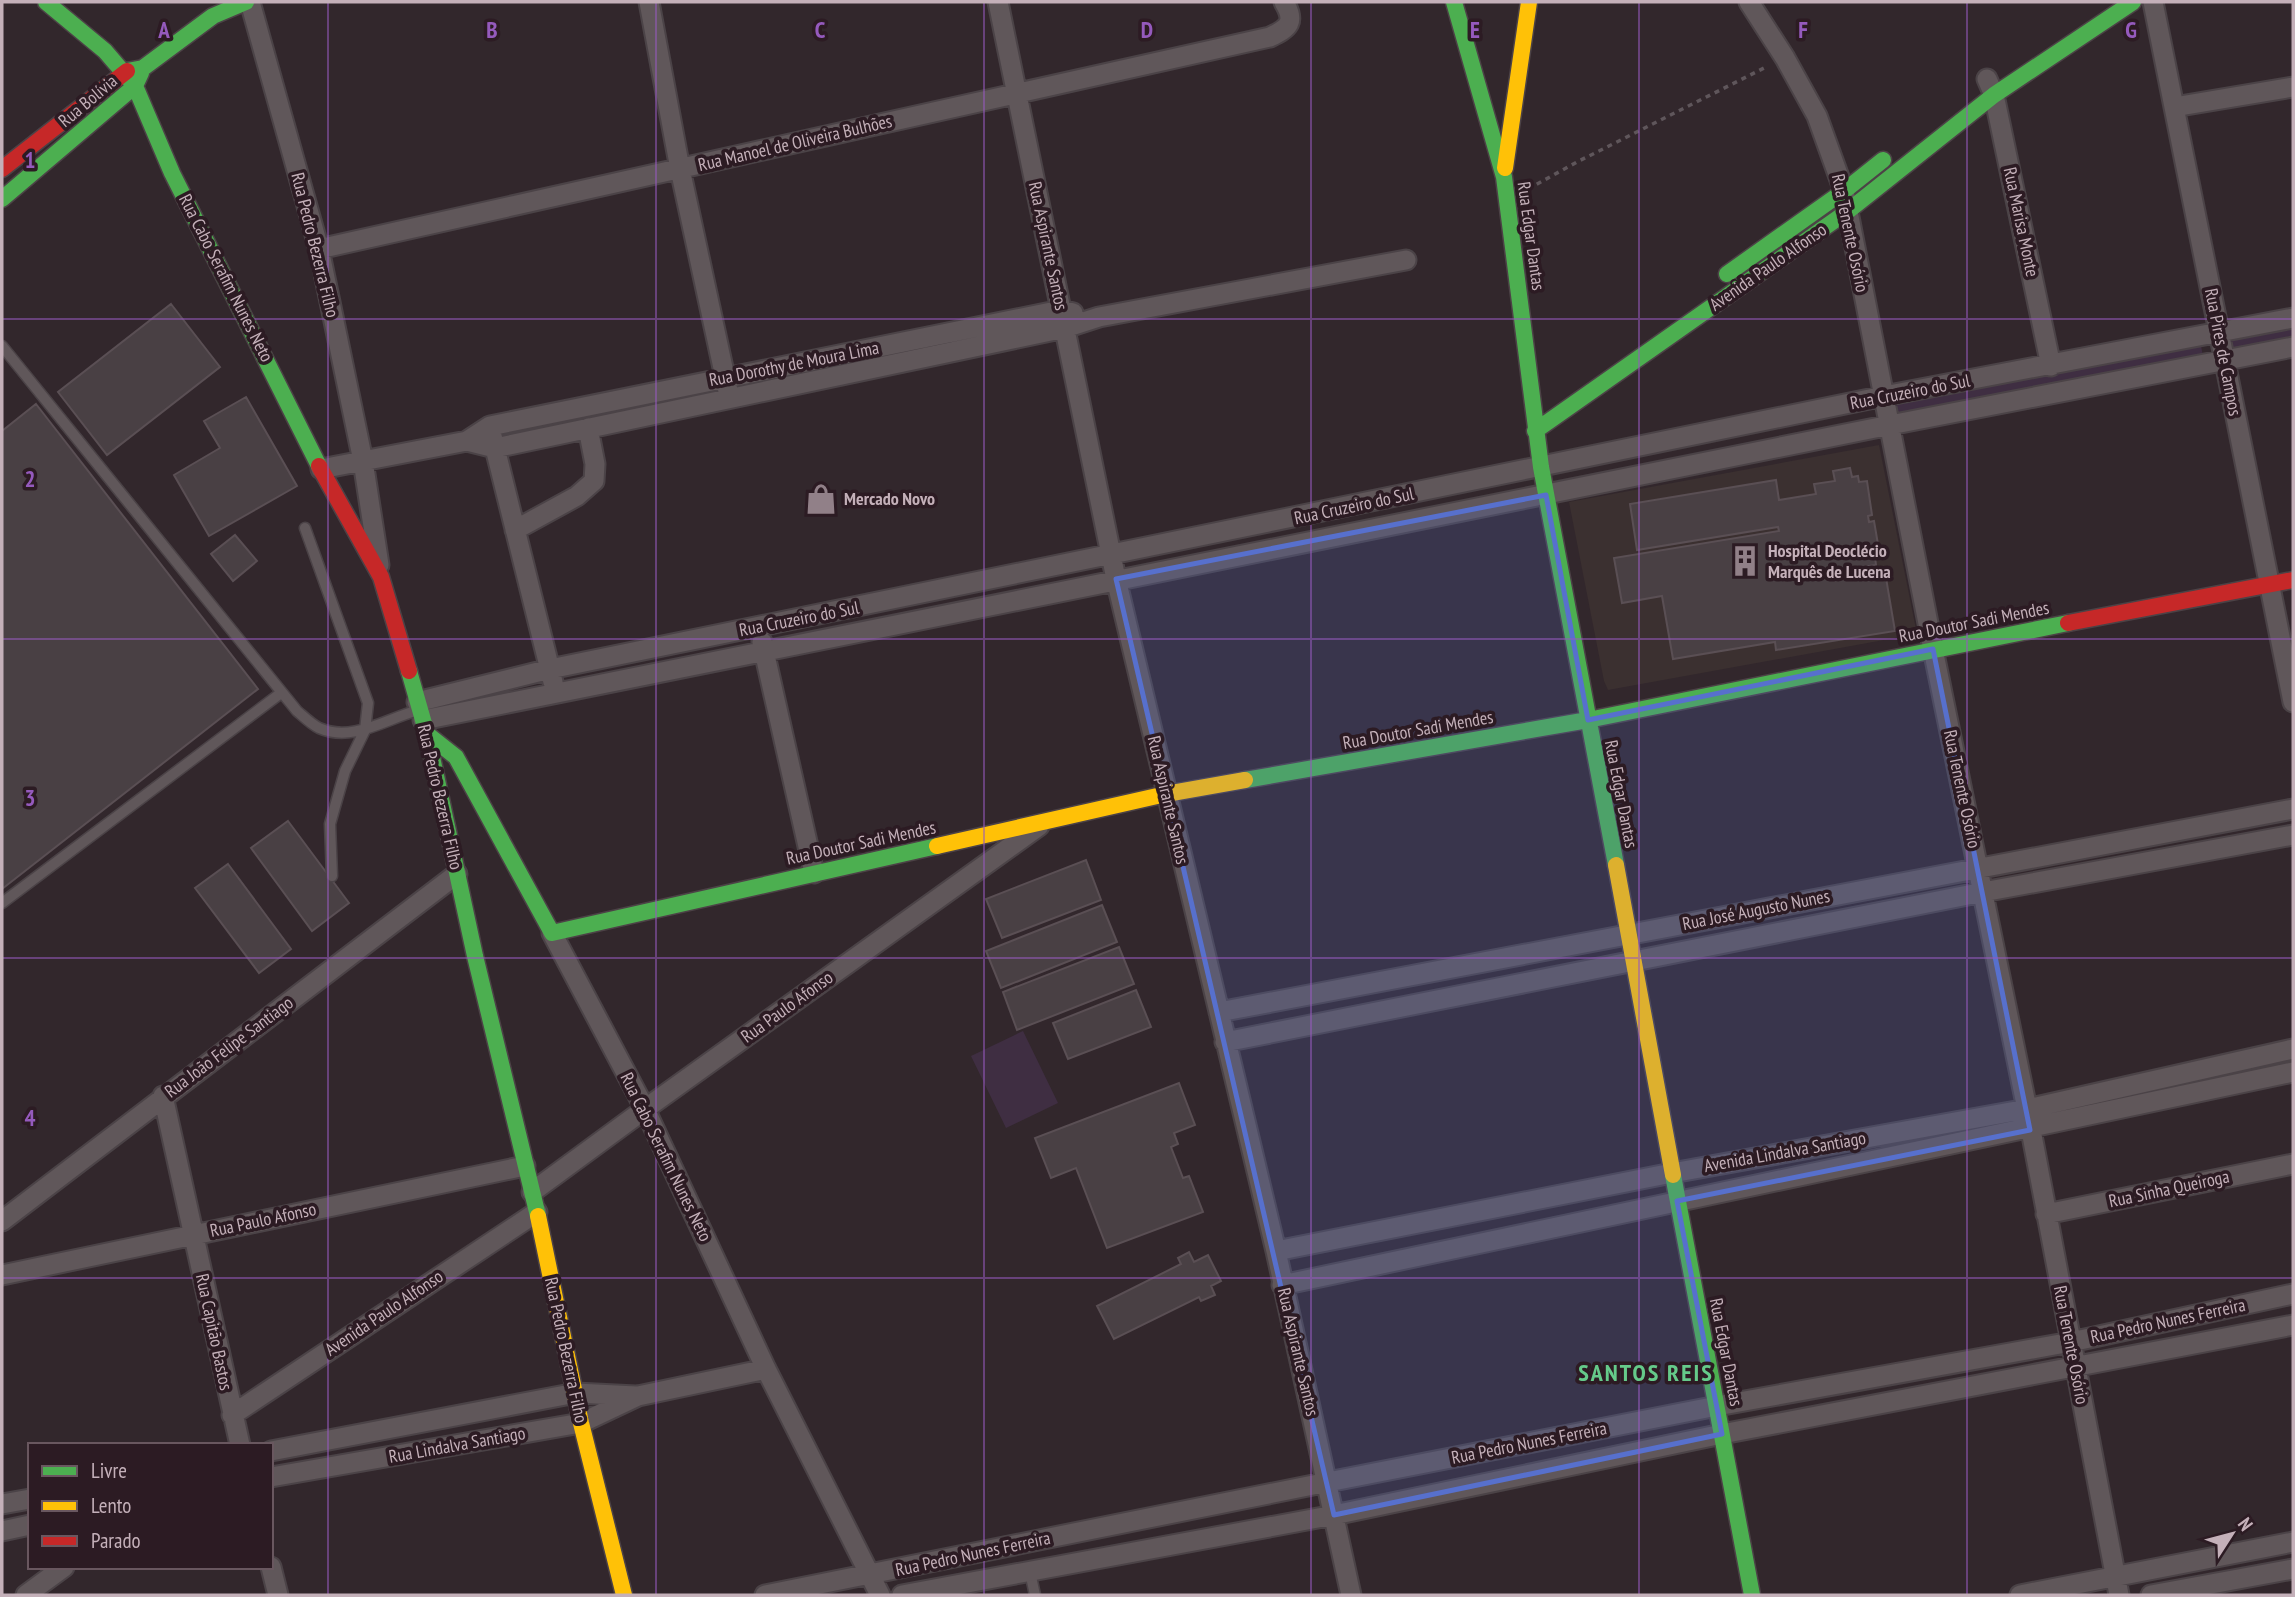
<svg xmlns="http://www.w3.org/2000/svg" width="2295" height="1597" viewBox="0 0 2295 1597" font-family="'PT Sans Narrow',sans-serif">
  <rect width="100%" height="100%" fill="#32272c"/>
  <!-- medical -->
  <path fill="#3b3030" d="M1879,445L1917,634L1608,690L1604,681L1569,502Z"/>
  <!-- green -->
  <path fill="#3f2e42" d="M2293,324V339L2230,350L2228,338Z
    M2200,341L2203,356L1899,414L1895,404L1950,391Z
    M1023,1031L1058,1103L1006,1128L971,1056Z"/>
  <!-- building -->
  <path fill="#494044" stroke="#5a4f54" stroke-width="2" d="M171,304L220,367L107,455L58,392Z
    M246,397L297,486L209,536L174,475L220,448L204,421Z
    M36,404L258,689L2,889V431Z
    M1850,468L1852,477L1858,476L1859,482L1867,481L1872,515L1868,516L1869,522L1874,521L1880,556L1875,557L1876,565L1868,566L1869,575L1885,572L1895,631L1776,650L1775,642L1673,659L1662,596L1622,603L1614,558L1779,531L1778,527L1637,550L1630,504L1776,480L1779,500L1816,494L1814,484L1835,481L1833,471Z
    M235,535L257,561L233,581L211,554Z
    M288,821L349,903L312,931L251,848Z
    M1086,860L1101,900L1002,938L986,899Z
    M228,864L291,949L259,973L195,888Z
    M1102,905L1117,942L1001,988L986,951Z
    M1119,947L1134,984L1017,1030L1003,992Z
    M1136,990L1151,1027L1068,1059L1053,1023Z
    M1179,1083L1195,1125L1174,1133L1178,1144L1171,1147L1183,1178L1189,1176L1203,1212L1107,1248L1076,1168L1051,1178L1035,1138Z
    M1189,1252L1194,1262L1208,1255L1221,1281L1211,1286L1215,1295L1201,1301L1199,1297L1114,1339L1097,1306L1181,1264L1178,1258Z"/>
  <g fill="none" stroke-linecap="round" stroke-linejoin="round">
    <defs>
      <path id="lane" d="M2,346L297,711C303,716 311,724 319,728C353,743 387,718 419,710
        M305,528L368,703L365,730L345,771L330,824L332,876
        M2,903L281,693
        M1030,1572L1035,1595"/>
      <path id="street" d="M250,2L319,249L363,461L379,565
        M649,2L680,169L728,391
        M998,2L1116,579L1276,1251L1351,1595
        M1749,2L1785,58L1817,116L1844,191L1933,649L2027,1109L2119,1595
        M2153,2L2293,702
        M1987,79L1994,95L2051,366
        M2174,107L2293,87
        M319,249L1270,37C1289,28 1296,22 1284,2
        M492,436L553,682
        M467,441L495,448L1065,328L1099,317L1406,260
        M321,469L467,441L490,426L1061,310L1073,313
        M515,530L577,496L594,481L595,464L588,428
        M762,642L814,873
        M417,702L550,669L1884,396L2293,318
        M423,720L1890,425L2293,347
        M552,933L645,1109L766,1369L880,1595
        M1219,1012L2293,809
        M1225,1042L1983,892L2293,835
        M163,1096L240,1445
        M532,1192L645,1109L1039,826
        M2046,1214L2293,1164
        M2,1221L457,874
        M1276,1251L1672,1173L2027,1109L2293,1049
        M2,1275L525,1166
        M1282,1285C1619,1213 1957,1146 2293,1072
        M232,1415L537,1212
        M271,1451L576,1393L636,1396
        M271,1477L581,1423L638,1396L766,1369
        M2,1504L30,1499
        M2,1531L30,1525
        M271,1567L278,1595
        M26,1595L64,1567
        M765,1595L1328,1482L1717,1406L2071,1342L2293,1294
        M902,1595L1334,1515L1722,1434L2293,1325
        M2020,1595L2293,1542
        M2151,1595L2293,1569"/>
      <path id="fast" d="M46,2L105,51L135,86L172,173L319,466
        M1454,2L1504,177L1541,467L1616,865
        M127,71L143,68L213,16L246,2
        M2,199L135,86L141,73
        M1727,274L1844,191L1883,160
        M1535,431L1848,211L1994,95L2133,2
        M409,671L427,734L475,956L538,1216
        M427,734L456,757L552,933L937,846
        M1245,780L1588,720L2068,623
        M1673,1175L1752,1595"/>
      <path id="slow" d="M1505,168L1529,2
        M937,846L1166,794L1245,780
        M1616,865L1673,1175
        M538,1216L581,1423L624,1595"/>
      <path id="jam" d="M2,169L127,71
        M319,466L381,577L409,671
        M2068,623L2293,580"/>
    </defs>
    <!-- lane casing -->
    <use href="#lane" stroke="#4b4347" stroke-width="13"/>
    <!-- street casing -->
    <use href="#street" stroke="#4b4347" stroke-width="23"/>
    <!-- fast casing -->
    <use href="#fast" stroke="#4c4246" stroke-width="19"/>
    <!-- slow casing -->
    <use href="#slow" stroke="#4c4246" stroke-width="19"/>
    <!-- jam casing -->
    <use href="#jam" stroke="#4c4246" stroke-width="19"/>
    <!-- path -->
    <path stroke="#5f565b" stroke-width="3.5" stroke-dasharray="5 5" stroke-linecap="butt" d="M1528,189L1577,162L1768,66"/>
    <!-- lane -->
    <use href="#lane" stroke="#60575a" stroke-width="10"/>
    <!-- street -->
    <use href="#street" stroke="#60575a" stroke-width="19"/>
    <!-- fast -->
    <use href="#fast" stroke="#4caf50" stroke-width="16"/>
    <!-- slow -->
    <use href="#slow" stroke="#ffc107" stroke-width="16"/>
    <!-- jam -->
    <use href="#jam" stroke="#c62828" stroke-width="16"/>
  </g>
  <!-- marked area -->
  <path fill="#5770cd" fill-opacity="0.2" stroke="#5770cd" stroke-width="5" stroke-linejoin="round" d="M1546,495L1588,720L1933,649L2030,1130L1677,1201L1722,1434L1334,1515L1116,579Z"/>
  <!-- grid -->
  <path fill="none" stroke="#955abd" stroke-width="2" stroke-opacity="0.55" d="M328,2V1595M656,2V1595M984,2V1595M1311,2V1595M1639,2V1595M1967,2V1595M2,319H2293M2,639H2293M2,958H2293M2,1278H2293"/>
  <!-- icons -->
  <defs>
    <symbol id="shop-bare" viewBox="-9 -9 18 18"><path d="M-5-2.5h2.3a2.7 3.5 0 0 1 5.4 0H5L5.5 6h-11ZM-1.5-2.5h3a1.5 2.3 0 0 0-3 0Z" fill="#918088" stroke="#2c1b23" stroke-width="2.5" paint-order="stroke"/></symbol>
    <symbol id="building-bare" viewBox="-9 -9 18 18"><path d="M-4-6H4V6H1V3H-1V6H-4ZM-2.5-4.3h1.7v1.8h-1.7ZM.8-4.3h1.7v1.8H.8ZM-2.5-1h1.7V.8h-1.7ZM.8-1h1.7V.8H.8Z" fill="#918088" stroke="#2c1b23" stroke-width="2.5" paint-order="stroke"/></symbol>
  </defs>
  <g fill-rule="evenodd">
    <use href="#shop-bare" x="799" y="477" width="44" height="44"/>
    <use href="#building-bare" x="1723" y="539" width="44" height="44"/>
  </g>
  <g text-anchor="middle" stroke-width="7" stroke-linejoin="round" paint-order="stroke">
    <!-- street labels -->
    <g font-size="18" fill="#c4b0b9" stroke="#2c1b23">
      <text transform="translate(88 101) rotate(-40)" y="6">Rua Bolívia</text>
      <text transform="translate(795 143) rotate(-13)" y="6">Rua Manoel de Oliveira Bulhões</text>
      <text transform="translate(2021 222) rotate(78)" y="6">Rua Marisa Monte</text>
      <text transform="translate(1850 233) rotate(78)" y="6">Rua Tenente Osório</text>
      <text transform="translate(1531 236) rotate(82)" y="6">Rua Edgar Dantas</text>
      <text transform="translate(315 245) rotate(76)" y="6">Rua Pedro Bezerra Filho</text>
      <text transform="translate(1048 246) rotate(78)" y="6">Rua Aspirante Santos</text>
      <text transform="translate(1768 267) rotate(-35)" y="6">Avenida Paulo Alfonso</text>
      <text transform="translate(226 278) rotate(63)" y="6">Rua Cabo Serafim Nunes Neto</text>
      <text transform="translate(2223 352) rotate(79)" y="6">Rua Pires de Campos</text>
      <text transform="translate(794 364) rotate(-11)" y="6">Rua Dorothy de Moura Lima</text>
      <text transform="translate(1910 392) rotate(-11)" y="6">Rua Cruzeiro do Sul</text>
      <text transform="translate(1354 506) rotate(-12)" y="6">Rua Cruzeiro do Sul</text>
      <text transform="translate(799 619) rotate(-11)" y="6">Rua Cruzeiro do Sul</text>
      <text transform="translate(1974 622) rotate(-11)" y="6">Rua Doutor Sadi Mendes</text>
      <text transform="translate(1418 730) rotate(-10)" y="6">Rua Doutor Sadi Mendes</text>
      <text transform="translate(1962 789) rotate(78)" y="6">Rua Tenente Osório</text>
      <text transform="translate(1621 794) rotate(79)" y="6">Rua Edgar Dantas</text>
      <text transform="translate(440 797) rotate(77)" y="6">Rua Pedro Bezerra Filho</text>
      <text transform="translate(1168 800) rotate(77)" y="6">Rua Aspirante Santos</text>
      <text transform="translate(861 843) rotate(-12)" y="6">Rua Doutor Sadi Mendes</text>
      <text transform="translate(1756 910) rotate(-11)" y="6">Rua José Augusto Nunes</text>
      <text transform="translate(787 1007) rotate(-36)" y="6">Rua Paulo Afonso</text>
      <text transform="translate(229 1047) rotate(-37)" y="6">Rua João Felipe Santiago</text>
      <text transform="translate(1785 1152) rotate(-10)" y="6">Avenida Lindalva Santiago</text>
      <text transform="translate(666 1157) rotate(64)" y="6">Rua Cabo Serafim Nunes Neto</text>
      <text transform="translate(2169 1189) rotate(-12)" y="6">Rua Sinha Queiroga</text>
      <text transform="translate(263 1220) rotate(-12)" y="6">Rua Paulo Afonso</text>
      <text transform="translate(384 1313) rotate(-34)" y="6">Avenida Paulo Alfonso</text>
      <text transform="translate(2168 1321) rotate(-12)" y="6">Rua Pedro Nunes Ferreira</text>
      <text transform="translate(214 1332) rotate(78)" y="6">Rua Capitão Bastos</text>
      <text transform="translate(2071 1345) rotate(79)" y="6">Rua Tenente Osório</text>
      <text transform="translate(566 1350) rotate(78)" y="6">Rua Pedro Bezerra Filho</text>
      <text transform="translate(1298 1352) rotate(77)" y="6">Rua Aspirante Santos</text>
      <text transform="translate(1726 1352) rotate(79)" y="6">Rua Edgar Dantas</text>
      <text transform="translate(1529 1443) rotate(-11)" y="6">Rua Pedro Nunes Ferreira</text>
      <text transform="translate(457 1445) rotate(-10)" y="6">Rua Lindalva Santiago</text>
      <text transform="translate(973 1554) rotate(-12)" y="6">Rua Pedro Nunes Ferreira</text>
    </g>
    <!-- poi labels -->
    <g font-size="18" font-weight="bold" fill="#c4b0b9" stroke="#2c1b23" text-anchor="start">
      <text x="844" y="505">Mercado Novo</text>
      <text x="1768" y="557">Hospital Deoclécio<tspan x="1768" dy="21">Marquês de Lucena</tspan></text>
    </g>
    <!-- district labels -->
    <g font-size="24" font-weight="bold" letter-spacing="2" fill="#65ca8a" stroke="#2c1b23">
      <text x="1646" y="1381">SANTOS REIS</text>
    </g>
  </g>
  <g font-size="23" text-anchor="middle" font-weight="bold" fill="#955abd" stroke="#2c1b23" stroke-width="7" stroke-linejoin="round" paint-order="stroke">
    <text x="164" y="38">A</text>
    <text x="492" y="38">B</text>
    <text x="820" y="38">C</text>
    <text x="1147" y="38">D</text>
    <text x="1475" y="38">E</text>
    <text x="1803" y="38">F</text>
    <text x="2131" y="38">G</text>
    <text x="30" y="168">1</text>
    <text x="30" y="487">2</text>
    <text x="30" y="806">3</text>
    <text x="30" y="1126">4</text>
  </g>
  <!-- border -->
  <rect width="2295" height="1597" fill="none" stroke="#c4b0b9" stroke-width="7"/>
  <!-- legend -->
  <rect x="28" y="1443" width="245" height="126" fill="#2c1b23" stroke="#69575f" stroke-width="2"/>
  <rect x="42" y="1466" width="35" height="10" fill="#4caf50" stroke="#69575f" stroke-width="2"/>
  <text x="91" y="1478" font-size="21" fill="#c4b0b9">Livre</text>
  <rect x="42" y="1501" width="35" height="10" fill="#ffc107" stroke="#69575f" stroke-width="2"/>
  <text x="91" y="1513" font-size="21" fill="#c4b0b9">Lento</text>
  <rect x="42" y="1536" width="35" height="10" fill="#c62828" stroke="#69575f" stroke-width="2"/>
  <text x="91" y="1548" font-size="21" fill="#c4b0b9">Parado</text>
  <!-- north arrow -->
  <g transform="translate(2232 1534) rotate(54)" stroke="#2c1b23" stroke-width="5" paint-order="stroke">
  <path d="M0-5L12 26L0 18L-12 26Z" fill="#c4b0b9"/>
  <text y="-10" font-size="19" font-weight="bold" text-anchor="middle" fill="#c4b0b9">N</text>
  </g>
</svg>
